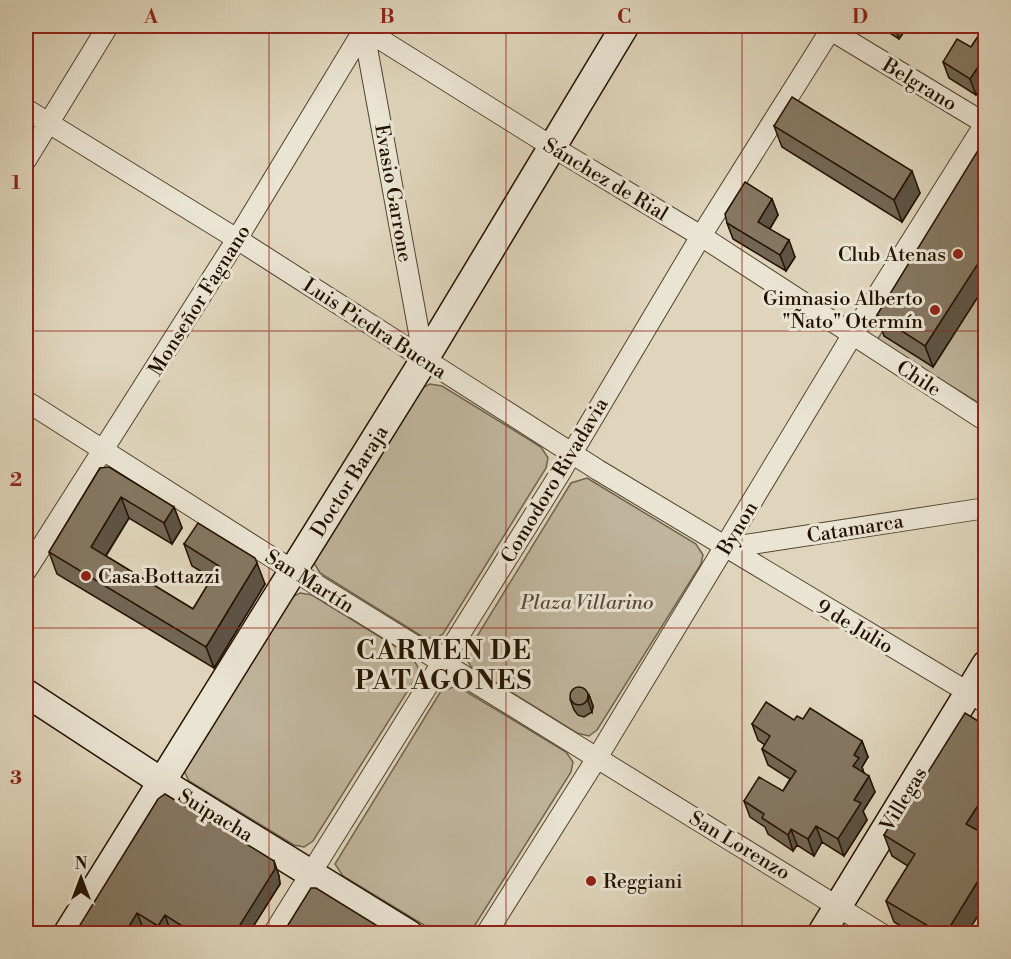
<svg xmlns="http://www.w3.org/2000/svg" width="1011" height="959" viewBox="0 0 1011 959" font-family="'Libre Bodoni',serif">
  <rect width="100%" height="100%" fill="#dfd5bc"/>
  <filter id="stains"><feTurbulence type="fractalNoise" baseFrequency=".00333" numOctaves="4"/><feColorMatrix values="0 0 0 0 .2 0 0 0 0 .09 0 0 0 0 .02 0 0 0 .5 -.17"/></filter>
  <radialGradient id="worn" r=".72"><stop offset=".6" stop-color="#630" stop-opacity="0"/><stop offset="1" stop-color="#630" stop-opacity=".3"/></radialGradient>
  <!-- green -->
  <path fill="#bfb49c" stroke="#71634e" stroke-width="1.5" d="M985,167V407L877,340Z
    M430,384L442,386L541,447L548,458L546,468L443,634L435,639L423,637L320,573L314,563L420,389Z
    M587,478L696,544L703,555L701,564L597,730L589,736L577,733L471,667L465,656L571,483Z
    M300,593L312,595L411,656L418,667L417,676L313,841L304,847L294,845L189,781L184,771L290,598Z
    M457,686L566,752L573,762L571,772L470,933H437L343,876L335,864L441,691Z"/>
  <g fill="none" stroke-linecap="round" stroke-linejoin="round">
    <defs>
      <path id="street" d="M359,26L551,146L701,236L986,421
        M363,26L424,360
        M824,26L986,124
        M26,109L237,239L598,470L986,703
        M26,160L108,26
        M26,401L265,553L882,934
        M725,548L986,508
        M26,571L237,239L366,26
        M273,934L559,475L701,236L833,26
        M486,934L597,758L853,334L986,122"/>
      <path id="secondary" d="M26,693L162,782L409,934
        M67,934L424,360L625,26
        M821,934L986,664"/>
    </defs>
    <!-- street casing -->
    <use href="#street" stroke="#52432f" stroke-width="22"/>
    <!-- secondary casing -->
    <use href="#secondary" stroke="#231200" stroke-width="30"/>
    <!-- street -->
    <use href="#street" stroke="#eae4d3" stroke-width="20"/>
    <!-- secondary -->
    <use href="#secondary" stroke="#eae4d3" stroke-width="27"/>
  </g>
  <!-- wall -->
  <path fill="#726654" stroke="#231200" stroke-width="1.5" d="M879,26H908L899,39Z
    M978,26H986V81L976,95L949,78L943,62L971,47L982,30L979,28Z
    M774,126L920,193L902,222L782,147Z
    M986,157V284L933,367L884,336L877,315Z
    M772,199L778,215L770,229L795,257L786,271L733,239L727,223Z
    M100,468L174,507L182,528L172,544L129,518L106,556L193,609L212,578L192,566L184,544L265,584L214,668L57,574L49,552Z
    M589,695L593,706L592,712L584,717L578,715L574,710L570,699Z
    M803,719L862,741L868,757L862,767L864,773L875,792L863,811L867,820L844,856L822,842L814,856L797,845L793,851L768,834L765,827L750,817L744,801L783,791L790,779L768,765L762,749L765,745L758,740L752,724Z
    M981,833L986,903L967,933H913L894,922L886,901L908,866L892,856L884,835Z
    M274,861L279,876L280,884L249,933H177L170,930L168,933H152L143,928L139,933H75Z"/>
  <!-- shaded-wall -->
  <path fill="#5d5345" stroke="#231200" stroke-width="1.5" d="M894,26H908L899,39Z
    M986,55V81L976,95L970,79Z
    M912,171L920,193L902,222L894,200Z
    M772,199L778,215L764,238L758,222Z
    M789,240L795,257L786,271L780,255Z
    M986,251V284L933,367L925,346Z
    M121,497L129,518L98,568L91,547Z
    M174,507L182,528L172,544L164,523Z
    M257,563L265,584L214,668L206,647Z
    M589,695L593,706L592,712L588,701Z
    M862,741L868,757L862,767L864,774L853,766L854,755Z
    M869,776L875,792L863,811L867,820L844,856L838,839L854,800Z
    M986,793V826L974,845L966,824Z
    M816,826L822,842L814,856L808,839Z
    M791,829L797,845L793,851L788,835Z
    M274,861L279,876L280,884L249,933H235Z
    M986,868V903L967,933H946Z
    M137,913L143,928L139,933H125Z
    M165,915L170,930L168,933H161L158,926Z"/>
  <!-- building -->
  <path fill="#857762" stroke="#231200" stroke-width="1.5" d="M985,26L986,55L970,79L943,62L957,39L971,47Z
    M792,97L912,171L894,200L774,126Z
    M977,152L986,157V251L925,346L877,315Z
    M745,182L772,199L758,222L789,240L780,255L727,223L725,214Z
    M109,467L174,507L164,523L121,497L91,547L193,609L219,566L184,544L198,523L255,558L257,563L206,647L49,552L100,468Z
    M570 696a9 9 0 1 1 18 0a9 9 0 1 1-18 0Z
    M766,702L794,720L797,716L803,719L810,708L862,741L854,755L859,758L853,766L869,776L854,800L861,803L838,839L816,826L808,839L791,829L788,835L762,818L764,814L744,801L759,777L783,791L796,771L762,749L770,736L752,724Z
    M965,713L986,726V793L966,824L986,835V868L946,933H940L886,901L915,854L884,835L911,791L915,793Z
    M165,794L274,861L275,869L235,933H189L190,931L165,915L158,926L137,913L125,933H75L158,799Z
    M311,888H316L389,933H283Z"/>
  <!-- grid -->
  <path fill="none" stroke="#8f2418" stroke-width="1.5" stroke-opacity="0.55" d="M269,26V934M506,26V934M742,26V934M26,331H986M26,628H986"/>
  <!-- markers -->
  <g fill="#8f2418" stroke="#eae4d3" stroke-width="2">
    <circle cx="958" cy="254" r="6"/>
    <circle cx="935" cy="310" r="6"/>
    <circle cx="86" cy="576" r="6"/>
    <circle cx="591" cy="881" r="6"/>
  </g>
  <g text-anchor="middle" stroke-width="6" stroke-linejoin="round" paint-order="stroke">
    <!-- street labels -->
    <g font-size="20" fill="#231200" stroke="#eae4d3">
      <text transform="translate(920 84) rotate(31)" y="7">Belgrano</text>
      <text transform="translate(606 179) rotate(31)" y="7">Sánchez de Rial</text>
      <text transform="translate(394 193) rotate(80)" y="7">Evasio Garrone</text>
      <text transform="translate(199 300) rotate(-58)" y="7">Monseñor Fagnano</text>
      <text transform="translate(375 328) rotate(33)" y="7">Luis Piedra Buena</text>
      <text transform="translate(919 378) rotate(33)" y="7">Chile</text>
      <text transform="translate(554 480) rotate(-59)" y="7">Comodoro Rivadavia</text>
      <text transform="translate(349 481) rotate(-58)" y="7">Doctor Baraja</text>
      <text transform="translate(737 528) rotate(-59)" y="7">Bynon</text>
      <text transform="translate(855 528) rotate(-9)" y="7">Catamarca</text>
      <text transform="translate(310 581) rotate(32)" y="7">San Martín</text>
      <text transform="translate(855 626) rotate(31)" y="7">9 de Julio</text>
      <text transform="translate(903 799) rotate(-59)" y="7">Villegas</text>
      <text transform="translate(216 815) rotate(31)" y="7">Suipacha</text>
      <text transform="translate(740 845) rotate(31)" y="7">San Lorenzo</text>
    </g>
    <!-- poi labels -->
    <g font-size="20" fill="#231200" stroke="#eae4d3" text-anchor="end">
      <text x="946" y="261">Club Atenas</text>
      <text x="923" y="305">Gimnasio Alberto<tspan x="923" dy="23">"Ñato" Otermín</tspan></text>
      <text x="98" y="583" text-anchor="start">Casa Bottazzi</text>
      <text x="603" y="888" text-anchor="start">Reggiani</text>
    </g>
    <!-- park labels -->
    <g font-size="20" font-style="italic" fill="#5a4b37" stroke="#eae4d3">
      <text x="587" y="609">Plaza Villarino</text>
    </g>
    <!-- district labels -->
    <g font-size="26" font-weight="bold" letter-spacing="1.5" fill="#231200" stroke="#eae4d3">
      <text x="444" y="659">CARMEN DE<tspan x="444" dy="30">PATAGONES</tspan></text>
    </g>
  </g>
  <!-- margin -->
  <rect width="1011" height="959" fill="none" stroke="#dfd5bc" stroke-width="66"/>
  <!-- north arrow -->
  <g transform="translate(81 878)" stroke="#eae4d3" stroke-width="4.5" paint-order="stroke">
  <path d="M0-4.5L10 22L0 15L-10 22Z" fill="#231200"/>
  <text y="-9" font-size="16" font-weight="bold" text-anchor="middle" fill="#231200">N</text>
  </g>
  <rect x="33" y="33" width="945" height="893" fill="none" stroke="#8f2418" stroke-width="2"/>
  <g font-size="20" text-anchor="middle" font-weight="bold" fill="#8f2418">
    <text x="151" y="23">A</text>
    <text x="387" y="23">B</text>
    <text x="624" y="23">C</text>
    <text x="860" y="23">D</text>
    <text x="16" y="189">1</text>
    <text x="16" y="486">2</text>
    <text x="16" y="784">3</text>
  </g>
  <rect width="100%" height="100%" filter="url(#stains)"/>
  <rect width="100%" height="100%" fill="url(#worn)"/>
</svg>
